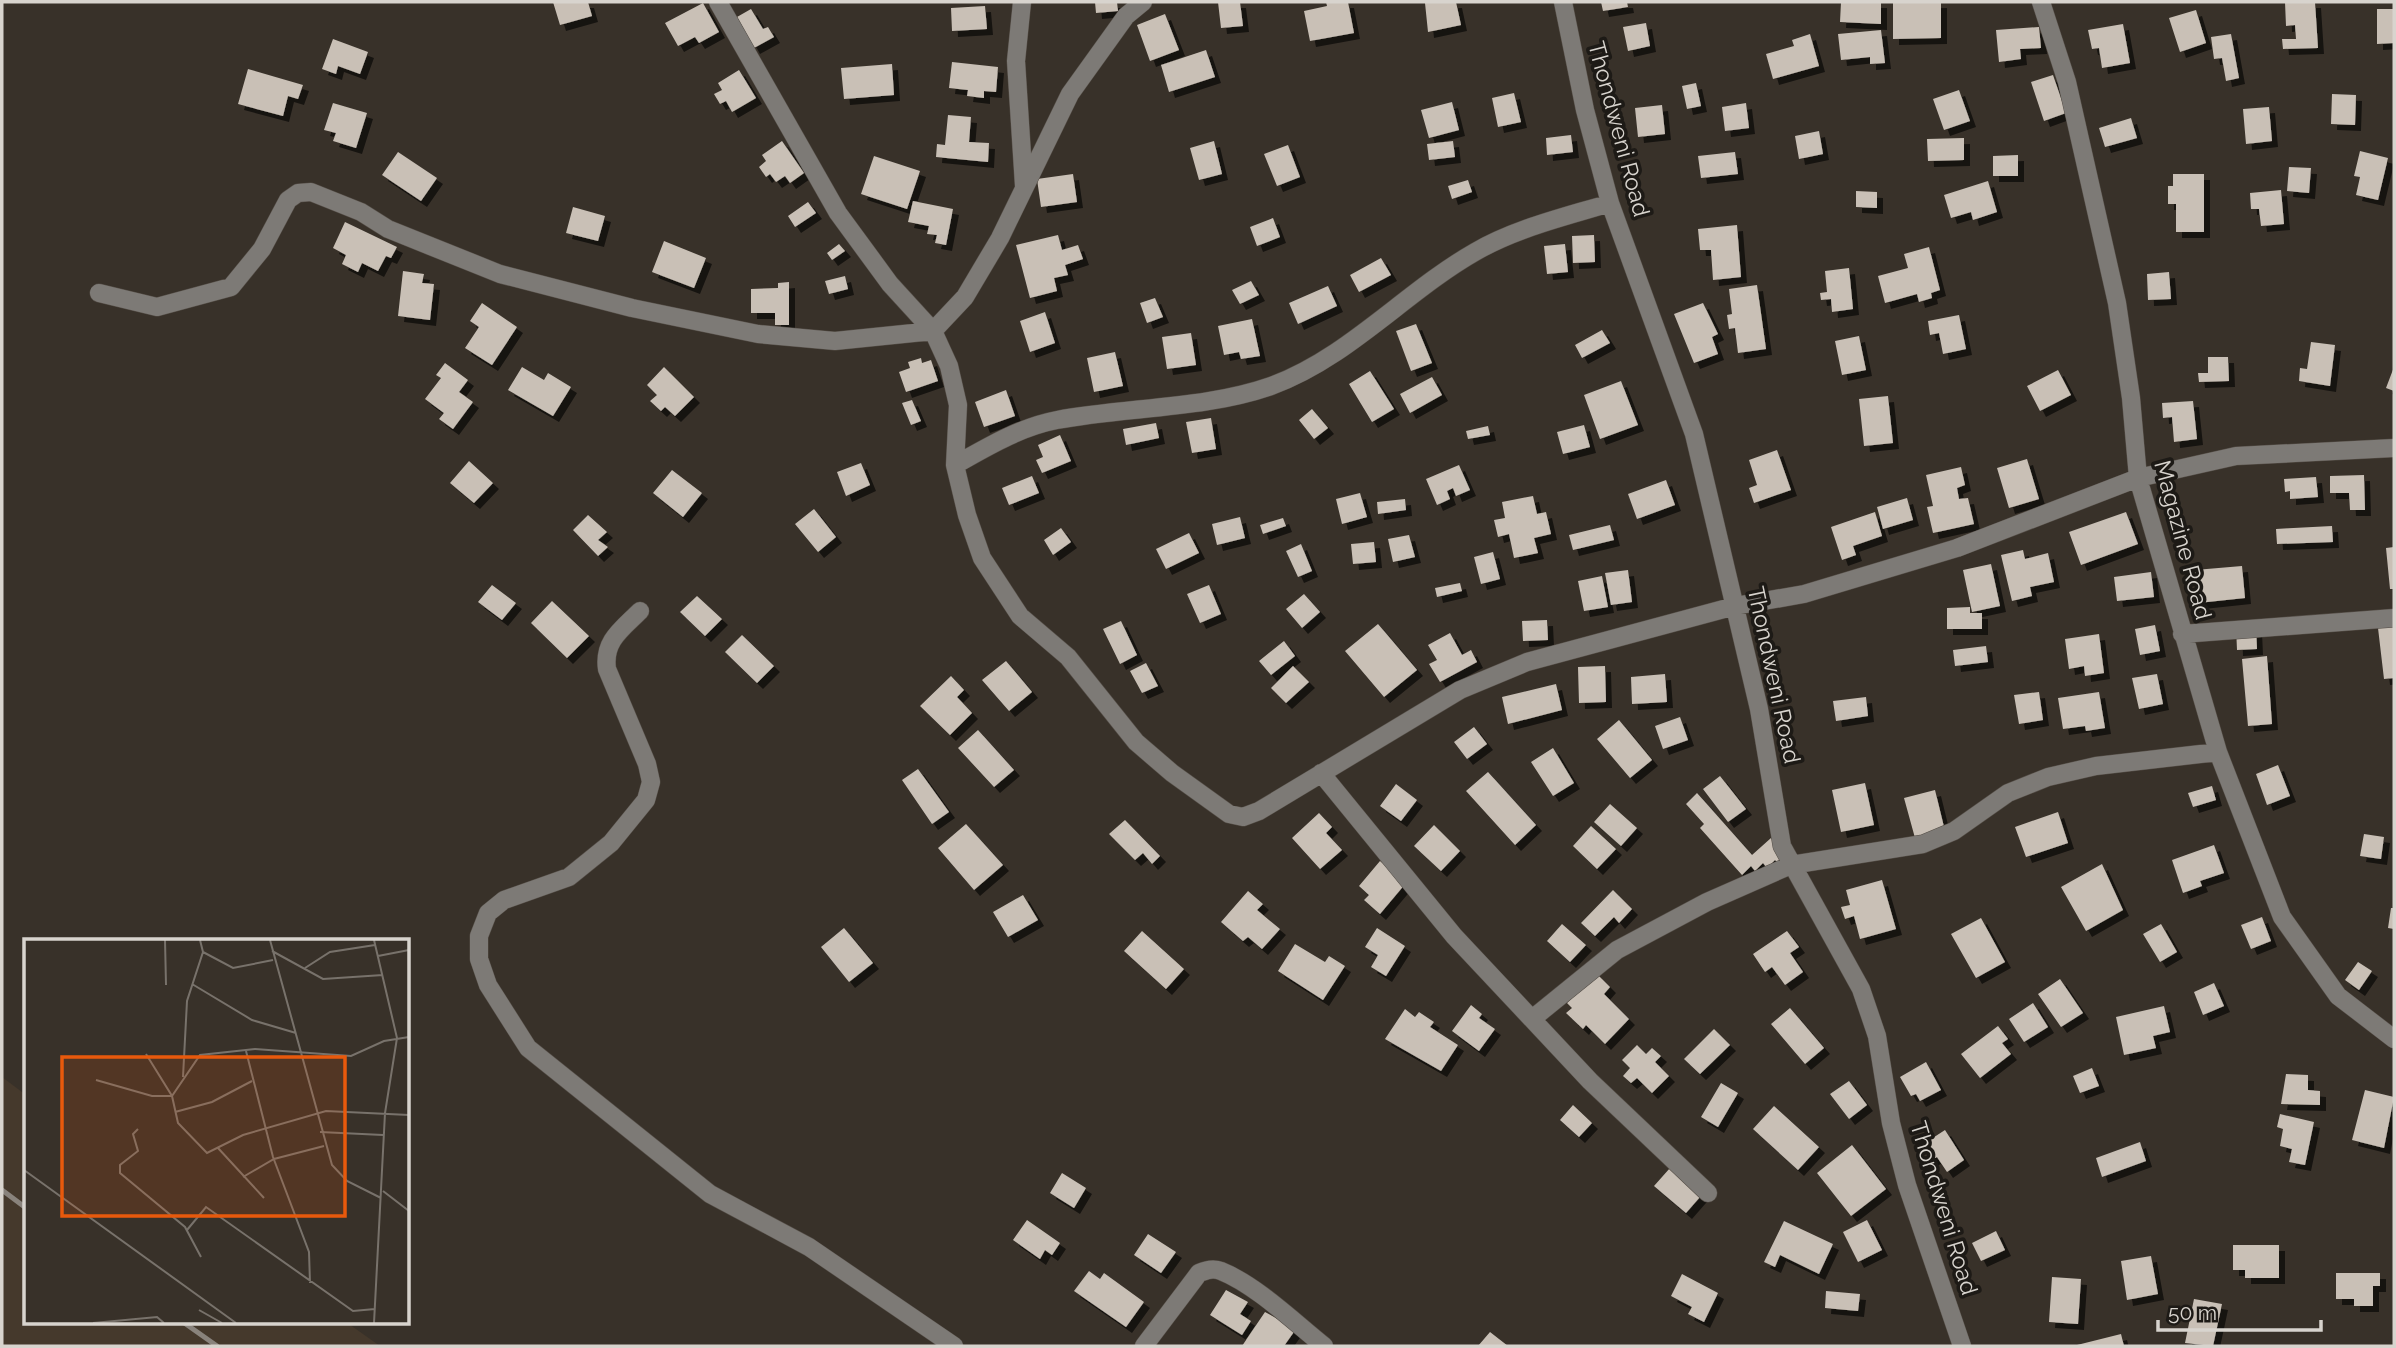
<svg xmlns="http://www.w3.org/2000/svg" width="2396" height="1348" viewBox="0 0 2396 1348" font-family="Raleway,sans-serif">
  <defs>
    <filter id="shadow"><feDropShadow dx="6" dy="6" stdDeviation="0" flood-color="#0009"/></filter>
  </defs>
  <rect width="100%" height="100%" fill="#383129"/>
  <!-- built -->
  <path fill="#45392c" d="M2,1077L26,1095V1322H346L380,1346H2Z"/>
  <!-- building -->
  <path fill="#c9c0b6" filter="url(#shadow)" d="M553,2H588L592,16L560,25Z
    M1095,2H1117L1118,11L1096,13Z
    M1218,2H1240L1243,26L1221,28Z
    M1326,2H1348L1354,33L1310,41L1304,11L1327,6Z
    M1456,2L1461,25L1428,32L1425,3Z
    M1601,2H1627L1628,7L1603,11Z
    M1841,2H1881V24L1840,22Z
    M1941,2V38L1893,39V3Z
    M2285,2H2315L2318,48L2283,49L2282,39H2296L2295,25L2286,26Z
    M703,3L719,32L699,43L695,37L678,46L665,23Z
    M985,6L987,29L952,31L951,8Z
    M751,9L763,29L768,27L774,37L754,48L737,17Z
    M2377,9H2394V43L2377,44Z
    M2196,10L2206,43L2180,52L2169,18Z
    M1165,14L1179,50L1150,61L1137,25Z
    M1646,23L1650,46L1628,51L1623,27Z
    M2123,24L2130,63L2102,68L2099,48L2092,49L2088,30Z
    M2039,27L2041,48L2020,49L2021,59L1999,62L1996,30Z
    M1881,30L1885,63L1870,64V57L1841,60L1838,34Z
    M1810,34L1819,66L1773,79L1766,54L1794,46L1792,40Z
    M2231,34L2239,78L2226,81L2222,58L2214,59L2211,37Z
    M333,39L368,52L360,74L338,66L336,74L322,69Z
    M1206,50L1215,77L1169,92L1161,65Z
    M952,62L998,67L996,92L984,91V98L967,96L968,90L949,88Z
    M892,64L894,95L844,99L841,68Z
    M248,69L303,85L298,99L288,96L283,116L238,104Z
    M739,70L756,98L732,112L726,101L720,104L714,94L722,90L718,83Z
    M2053,75L2066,113L2044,121L2031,82Z
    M1696,83L1701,106L1687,109L1682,86Z
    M1959,90L1970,121L1944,130L1933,99Z
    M1514,93L1521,122L1498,127L1492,98Z
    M2332,94L2356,95L2355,125L2331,124Z
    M1452,102L1459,130L1429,138L1421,110Z
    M333,103L367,113L356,148L333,141L336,133L324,130Z
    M1746,103L1749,128L1725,131L1722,107Z
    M1662,105L1665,134L1638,137L1635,108Z
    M2269,107L2272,141L2246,144L2243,109Z
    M948,115L971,117L969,142L989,143L988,162L936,157L937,144L945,145Z
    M2131,118L2137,138L2105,147L2099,128Z
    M1819,131L1823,154L1799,159L1795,136Z
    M1571,135L1573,152L1547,155L1546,138Z
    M1964,138V160L1928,161L1927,139Z
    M782,141L804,173L790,183L785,176L776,182L770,174L766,177L759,167L766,161L762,155Z
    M1214,141L1222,174L1199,180L1190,148Z
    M1453,141L1455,157L1429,160L1427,144Z
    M1288,145L1300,177L1277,186L1264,154Z
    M2360,151L2388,158L2378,200L2356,195L2360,177L2354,176Z
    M398,152L437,178L421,201L382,175Z
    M1735,152L1738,174L1701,178L1698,156Z
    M2018,155V176H1993V156Z
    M874,156L920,171L907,209L861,194Z
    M2289,167L2311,168L2309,193L2287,191Z
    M1073,174L1077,202L1041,207L1037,179Z
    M2173,174H2204V232H2176V204H2168V186H2173Z
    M1468,180L1472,192L1452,199L1448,186Z
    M1988,181L1997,212L1973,220L1971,212L1951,218L1944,195Z
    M2281,190L2284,224L2261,226L2259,209H2251L2250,193Z
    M1856,191L1877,192V208L1856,207Z
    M913,201L953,209L946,245L935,243L937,235L927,234L929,226L908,222Z
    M808,202L816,213L795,227L788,216Z
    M573,207L605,216L598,241L566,233Z
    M1273,218L1280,237L1257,246L1250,227Z
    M345,222L397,247L391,258L386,256L378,271L362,263L358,272L342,264L346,255L333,248Z
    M1737,225L1741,277L1713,280L1711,250H1700L1698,229Z
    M1058,235L1062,250L1078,245L1083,259L1065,265L1068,275L1054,278L1057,291L1030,298L1016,245Z
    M1594,235L1595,262L1573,263L1572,236Z
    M664,241L706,258L694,288L652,272Z
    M839,244L845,251L832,260L827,253Z
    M1565,244L1568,272L1547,274L1544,246Z
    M1929,247L1940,290L1931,293L1932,298L1919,302L1917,294L1885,303L1878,276L1908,268L1904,254Z
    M1381,258L1391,275L1359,292L1350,275Z
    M1849,268L1853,309L1832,312L1831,299L1821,300L1820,293L1827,292L1825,271Z
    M403,271L424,274L422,283L434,284L430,320L398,316Z
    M2169,272L2171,299L2148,300L2147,274Z
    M845,276L848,289L829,294L825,281Z
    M1251,281L1259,295L1240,304L1232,290Z
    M789,282V325H775V313H751V289L778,288V283Z
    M1757,285L1766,349L1738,353L1735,328L1729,329L1727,315L1732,314L1729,289Z
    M1328,286L1337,306L1298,324L1289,303Z
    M1155,298L1163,317L1147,323L1140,303Z
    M482,303L517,327L492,365L465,348L479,327L470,321Z
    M1703,303L1718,334L1712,337L1718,354L1694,363L1674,314Z
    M1045,312L1055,343L1030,352L1020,321Z
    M1959,315L1966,349L1943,354L1939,333L1930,335L1928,321Z
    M1252,319L1260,356L1241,359L1239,352L1224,355L1218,326Z
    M1416,324L1432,363L1411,371L1396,331Z
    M1602,330L1610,343L1582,358L1575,345Z
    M1191,333L1196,365L1167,369L1162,337Z
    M1859,336L1866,370L1842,375L1835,341Z
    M2311,342L2335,345L2330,386L2299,381L2300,368L2307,369Z
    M1115,352L1123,386L1094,392L1087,358Z
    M2208,357H2228L2229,381L2199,382L2198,373H2208Z
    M921,358L922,363L931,360L938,381L906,392L899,372L910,368L908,362Z
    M445,363L468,380L459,392L473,402L453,429L439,419L444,413L425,399L441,378L436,375Z
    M522,367L544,380L548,373L571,387L553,416L508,390Z
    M664,367L694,397L675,416L665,407L661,411L650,401L657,395L647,385Z
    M2394,367V391L2386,388Z
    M2058,370L2071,395L2040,411L2027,386Z
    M1370,371L1394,409L1372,422L1349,384Z
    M1432,377L1442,395L1410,413L1400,394Z
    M1621,381L1638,425L1600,439L1584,395Z
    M1006,390L1015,416L984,427L975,402Z
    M1888,396L1893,443L1864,446L1859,399Z
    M912,400L921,421L911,425L902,403Z
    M2193,401L2197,439L2174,442L2172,417L2163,418L2162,403Z
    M1312,409L1328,428L1314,439L1299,420Z
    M1211,418L1216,449L1192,453L1186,422Z
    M1156,423L1159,438L1126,445L1123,429Z
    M1584,425L1590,447L1563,454L1557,432Z
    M1488,426L1490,435L1468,439L1466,431Z
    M1060,435L1071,461L1042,473L1036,460L1043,457L1038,445Z
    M1777,450L1791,490L1754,503L1749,488L1757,485L1749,460Z
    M2027,459L2039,499L2009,508L1997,468Z
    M469,461L493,483L474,503L450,483Z
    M861,463L870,485L846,496L837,472Z
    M1459,465L1470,490L1456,496L1453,488L1447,491L1450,499L1437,505L1426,479Z
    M1961,467L1965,485L1957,488L1959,499L1968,498L1974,524L1933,533L1927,507L1933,506L1926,475Z
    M672,470L702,493L683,517L653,493Z
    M2364,475L2365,510H2350L2349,493H2330V476Z
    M1032,476L1039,493L1009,505L1002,488Z
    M2316,477L2318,497L2290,499V491L2285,492L2284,479Z
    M1666,480L1675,505L1637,519L1628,494Z
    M1360,493L1367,517L1342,524L1336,499Z
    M1533,496L1537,514L1546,512L1551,534L1534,538L1538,553L1514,558L1509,534L1498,537L1494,520L1505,518L1502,502Z
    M1907,498L1913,520L1883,529L1877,507Z
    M1405,499L1406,510L1378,514L1377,502Z
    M814,509L836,537L818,552L795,524Z
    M1875,512L1882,536L1853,546L1856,555L1842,560L1831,527Z
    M2126,512L2138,544L2081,565L2069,532Z
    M588,515L607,532L598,540L608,547L598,556L573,530Z
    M1240,517L1245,538L1217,545L1212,524Z
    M1283,518L1286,526L1263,534L1260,525Z
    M1610,525L1614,540L1573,550L1569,535Z
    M2332,526L2333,542L2277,544L2276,529Z
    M1061,528L1071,542L1053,555L1044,540Z
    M1189,533L1199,553L1166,569L1156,549Z
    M1409,535L1415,557L1393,562L1388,539Z
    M1374,542L1376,562L1353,564L1351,544Z
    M1301,544L1312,571L1298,577L1286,551Z
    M2394,547V589H2390L2386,548Z
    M2023,550L2025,559L2048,553L2054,582L2030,587L2032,596L2012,601L2001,555Z
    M1493,552L1500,579L1481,584L1474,557Z
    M1991,564L2000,606L1972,612L1963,570Z
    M2242,566L2245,598L2198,603L2195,570Z
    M1628,570L1632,602L1611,605L1605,573Z
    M2151,572L2154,597L2117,601L2114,577Z
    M1602,576L1608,607L1584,611L1578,581Z
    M1460,583L1462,591L1437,597L1435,588Z
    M492,585L516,603L502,620L478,602Z
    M1209,585L1221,614L1200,623L1187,594Z
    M1304,594L1320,612L1302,628L1286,609Z
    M697,596L722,619L705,636L680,612Z
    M552,601L589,636L567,658L531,623Z
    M1970,607V613H1982V629H1947V608Z
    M1547,620L1548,640L1523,641L1522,621Z
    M1121,621L1137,655L1120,664L1103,629Z
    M1378,624L1417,670L1384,697L1345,651Z
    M2155,625L2160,651L2140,655L2135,629Z
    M2256,626L2257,649L2237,650L2236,627Z
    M2394,626V678L2384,679L2378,628Z
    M1450,633L1462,655L1471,650L1477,662L1440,682L1429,664L1437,660L1428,645Z
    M2099,634L2104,673L2085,676L2084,666L2069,669L2065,639Z
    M742,635L774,666L757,683L725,652Z
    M1284,641L1295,656L1271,675L1259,661Z
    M1986,646L1988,662L1955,666L1953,650Z
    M2267,656L2272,724L2248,726L2242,659Z
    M1006,661L1032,692L1009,711L982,680Z
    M1146,663L1158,686L1142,693L1130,671Z
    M1293,666L1309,682L1286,703L1271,688Z
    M1605,666L1606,702L1579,703L1578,667Z
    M1665,674L1667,702L1632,704L1631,677Z
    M2157,674L2163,704L2139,709L2132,678Z
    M951,676L964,690L957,697L972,713L950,735L920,706Z
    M1556,684L1562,710L1508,724L1502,697Z
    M2039,692L2043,720L2019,724L2014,695Z
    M2099,692L2105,728L2086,731L2085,726L2063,729L2058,698Z
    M1866,697L1868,716L1836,721L1833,701Z
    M1680,717L1688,740L1663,749L1655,726Z
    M1619,720L1652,760L1630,778L1597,739Z
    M1474,727L1487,744L1467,759L1454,742Z
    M978,730L1014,770L994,787L958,748Z
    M1553,748L1574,783L1553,796L1531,762Z
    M2278,765L2290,796L2267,805L2256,774Z
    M918,769L949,812L932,824L902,780Z
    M1488,772L1536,825L1515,845L1466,791Z
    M1720,776L1746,809L1728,822L1703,789Z
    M1865,783L1874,825L1841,832L1832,790Z
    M1396,784L1417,800L1401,821L1380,806Z
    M2212,786L2216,800L2193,807L2188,793Z
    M1935,790L1945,831L1915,838L1904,798Z
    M1697,793L1752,855L1771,838L1788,856L1779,864L1775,860L1767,868L1763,863L1755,871L1751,866L1742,875L1700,828L1704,824L1686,804Z
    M1610,804L1637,828L1621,846L1594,822Z
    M2058,812L2068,843L2026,857L2015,827Z
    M1319,813L1332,827L1326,833L1342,850L1320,869L1292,838Z
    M1125,820L1160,856L1152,864L1143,853L1135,860L1109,834Z
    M966,824L1003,865L974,890L938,848Z
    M1434,825L1460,851L1441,871L1414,846Z
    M1591,826L1616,849L1597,869L1573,846Z
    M2364,834L2384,837L2381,859L2360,856Z
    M2214,845L2224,873L2200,881L2202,886L2183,893L2172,860Z
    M1380,861L1406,883L1380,914L1364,900L1369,895L1359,886Z
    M2102,864L2123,910L2086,931L2061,887Z
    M1882,880L1896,929L1860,939L1854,916L1845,919L1841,907L1850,905L1846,890Z
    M1613,890L1632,909L1619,923L1614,917L1595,936L1581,923Z
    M1248,891L1263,904L1257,910L1280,929L1262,949L1248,937L1243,941L1221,922Z
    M1023,895L1038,920L1008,937L993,912Z
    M2391,908H2394V929L2388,928Z
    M2262,917L2271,941L2251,949L2241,925Z
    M1981,918L2005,962L1976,978L1951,934Z
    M1562,924L1586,945L1570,962L1547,941Z
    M2161,924L2177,952L2160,962L2143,934Z
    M844,928L873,963L849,982L821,947Z
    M1377,928L1405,946L1386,976L1371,967L1378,955L1365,947Z
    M1142,931L1184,969L1166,989L1124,951Z
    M1787,931L1799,947L1790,953L1803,972L1785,985L1772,967L1765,972L1753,954Z
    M1295,944L1325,962L1329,956L1345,966L1323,1000L1278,971Z
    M2358,962L2372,971L2359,990L2345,980Z
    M1596,973L1610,987L1604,994L1629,1019L1605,1044L1586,1025L1583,1029L1566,1013L1572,1008L1567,1003Z
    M2060,979L2083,1013L2061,1027L2038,994Z
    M2214,983L2224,1006L2203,1015L2194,992Z
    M2033,1003L2048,1027L2024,1042L2009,1019Z
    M1471,1005L1482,1014L1479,1018L1495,1029L1479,1051L1452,1031Z
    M2164,1006L2170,1032L2153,1036L2156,1048L2124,1055L2116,1017Z
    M1790,1008L1824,1048L1805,1064L1771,1024Z
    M1405,1009L1415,1017L1419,1012L1434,1022L1430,1027L1458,1045L1441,1071L1385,1039Z
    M1998,1026L2008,1039L2002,1043L2011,1054L1980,1078L1961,1054Z
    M1714,1029L1730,1045L1700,1074L1684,1059Z
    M1637,1045L1646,1054L1652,1048L1661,1056L1655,1062L1669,1076L1652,1093L1637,1078L1631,1083L1623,1076L1630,1068L1622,1060Z
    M1926,1062L1941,1090L1920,1101L1916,1094L1911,1096L1900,1077Z
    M2092,1068L2099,1086L2080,1093L2073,1076Z
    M2286,1074L2308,1075V1090L2320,1091V1105L2281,1104Z
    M1849,1081L1867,1105L1849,1119L1830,1094Z
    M1721,1083L1738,1093L1718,1127L1701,1117Z
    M2365,1090L2394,1097L2384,1148L2352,1140Z
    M1573,1105L1592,1123L1579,1137L1560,1120Z
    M1774,1106L1819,1147L1798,1170L1753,1129Z
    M2280,1114L2314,1122L2305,1165L2289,1162L2292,1149L2280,1146L2283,1129L2277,1127Z
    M1945,1130L1964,1160L1947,1172L1937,1157L1931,1160L1922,1145Z
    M2140,1142L2146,1161L2102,1177L2096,1158Z
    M1852,1145L1886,1189L1851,1216L1817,1173Z
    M1670,1168L1707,1189L1686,1213L1654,1186Z
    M1062,1173L1086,1188L1074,1208L1050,1193Z
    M1027,1220L1060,1243L1052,1255L1045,1250L1040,1259L1013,1240Z
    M1867,1220L1882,1250L1858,1262L1843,1232Z
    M1784,1221L1833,1244L1819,1274L1780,1255L1775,1267L1764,1262Z
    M1996,1231L2005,1250L1981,1261L1972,1243Z
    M1148,1234L1176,1252L1161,1273L1134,1255Z
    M2233,1245H2279V1278H2245V1270H2233Z
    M2151,1256L2158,1294L2127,1300L2121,1261Z
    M1089,1271L1100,1279L1104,1273L1144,1302L1126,1327L1074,1291Z
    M2336,1273H2380V1286H2373V1306H2354V1299H2336Z
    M1682,1274L1718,1293L1704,1322L1688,1314L1692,1307L1671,1296Z
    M2052,1277L2081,1279L2078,1324L2049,1322Z
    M1226,1290L1248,1302L1240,1314L1251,1321L1242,1335L1210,1315Z
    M1826,1291L1860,1294L1858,1311L1825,1308Z
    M2194,1299L2222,1304L2213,1346L2185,1343Z
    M1265,1312L1296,1329L1284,1346H1242Z
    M1490,1332L1508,1346H1478Z
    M2121,1334L2124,1346H2077V1345Z"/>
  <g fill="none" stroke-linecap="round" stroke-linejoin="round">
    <defs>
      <path id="minor" d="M718,2L838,213L890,284L933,331L949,366L958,405L955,465L967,515L982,558L1020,616L1068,657L1136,742L1172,773L1229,814L1243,817L1259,811L1460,690L1527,662L1735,606L1804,594L1957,548L2138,478L2236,456L2394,448
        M1022,2L1016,61L1024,186
        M1563,2L1585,110L1610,203L1694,434L1759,709L1782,846L1861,989L1877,1036L1891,1123L1907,1185L1962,1346
        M2041,2L2067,82L2117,303L2131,398L2138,478L2218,752L2282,917L2338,996L2394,1039
        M99,293L157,307L231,287L262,249L288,200L298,193L311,192L361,212L388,229L500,274L632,308L758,334L835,341L933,331L965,297L1000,238L1070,94L1126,16L1143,2
        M955,465C987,447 1020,427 1057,420C1125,407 1206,409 1271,386C1348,358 1405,292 1475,252C1516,228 1565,217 1610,203
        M640,611C622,629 603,641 607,669L647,764L651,782L646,800L611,843L569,877L504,900L488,913L479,936V959L488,985L528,1048L710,1194L809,1247L954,1346
        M2182,634L2394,618
        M1321,773L1454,936L1590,1081L1708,1193
        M1532,1019L1617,950L1707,902L1791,865L1923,844L1954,831L2008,793L2048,777L2096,766L2218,752
        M1144,1346L1199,1273C1207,1270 1213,1268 1221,1271C1256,1285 1294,1322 1324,1346"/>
    </defs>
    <!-- minor casing -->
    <use href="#minor" stroke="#554e47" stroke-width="19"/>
    <!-- minor -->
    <use href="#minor" stroke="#7d7a76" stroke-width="18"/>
    <!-- rail -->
    <path stroke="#89837c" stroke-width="5" d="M2,1190L26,1208
      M183,1322L217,1346"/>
  </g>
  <g text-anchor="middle" stroke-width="7" stroke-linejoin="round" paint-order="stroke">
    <!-- street labels -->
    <g font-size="23" fill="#d8d4ce" stroke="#1d1a16">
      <text transform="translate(1619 129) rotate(75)" y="8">Thondweni Road</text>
      <text transform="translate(2183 540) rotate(75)" y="8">Magazine Road</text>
      <text transform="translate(1774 675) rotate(78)" y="8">Thondweni Road</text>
      <text transform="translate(1944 1208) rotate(73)" y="8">Thondweni Road</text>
    </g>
  </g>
  <!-- overview -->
  <g transform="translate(24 939)">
    <rect width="385" height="385" fill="#383129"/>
    <path fill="none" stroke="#78726b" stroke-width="2" d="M141,1L142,46M246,1L308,226L323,242L357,259M350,1L373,99L361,174L350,384M248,12L299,40L359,36M179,13L209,29L249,21M354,17L385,11M281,29L306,13L351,6M168,45L228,81L272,94M222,112L249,218L285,313L286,344M122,115L148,157L154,184L183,214L219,196L302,172L385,176M159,138L163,62L179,13L176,1M72,141L128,157H148L176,116L231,110L327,117L360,102L385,98M151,173L188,163L228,142M114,190L109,195L114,212L96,226V234L161,288L177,318M296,193L359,196M194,209L240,259M0,231L212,384M219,238L250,220L300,207M359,252L385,272M163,291L182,268L329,372L351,370M175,371L198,384M69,384L133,378L140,384"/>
    <path fill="#e8590c" fill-opacity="0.15" stroke="#e8590c" stroke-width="3.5" d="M38,118H321V277H38Z"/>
    <rect width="385" height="385" fill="none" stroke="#d8d4ce" stroke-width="3.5"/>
  </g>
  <!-- border -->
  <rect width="2396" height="1348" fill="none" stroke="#d8d4ce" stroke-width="7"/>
  <!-- scale -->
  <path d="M2158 1320v10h163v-10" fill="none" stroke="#d8d4ce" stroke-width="3.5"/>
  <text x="2168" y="1320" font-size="21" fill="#d8d4ce" stroke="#1d1a16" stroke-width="5" paint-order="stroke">50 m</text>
</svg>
